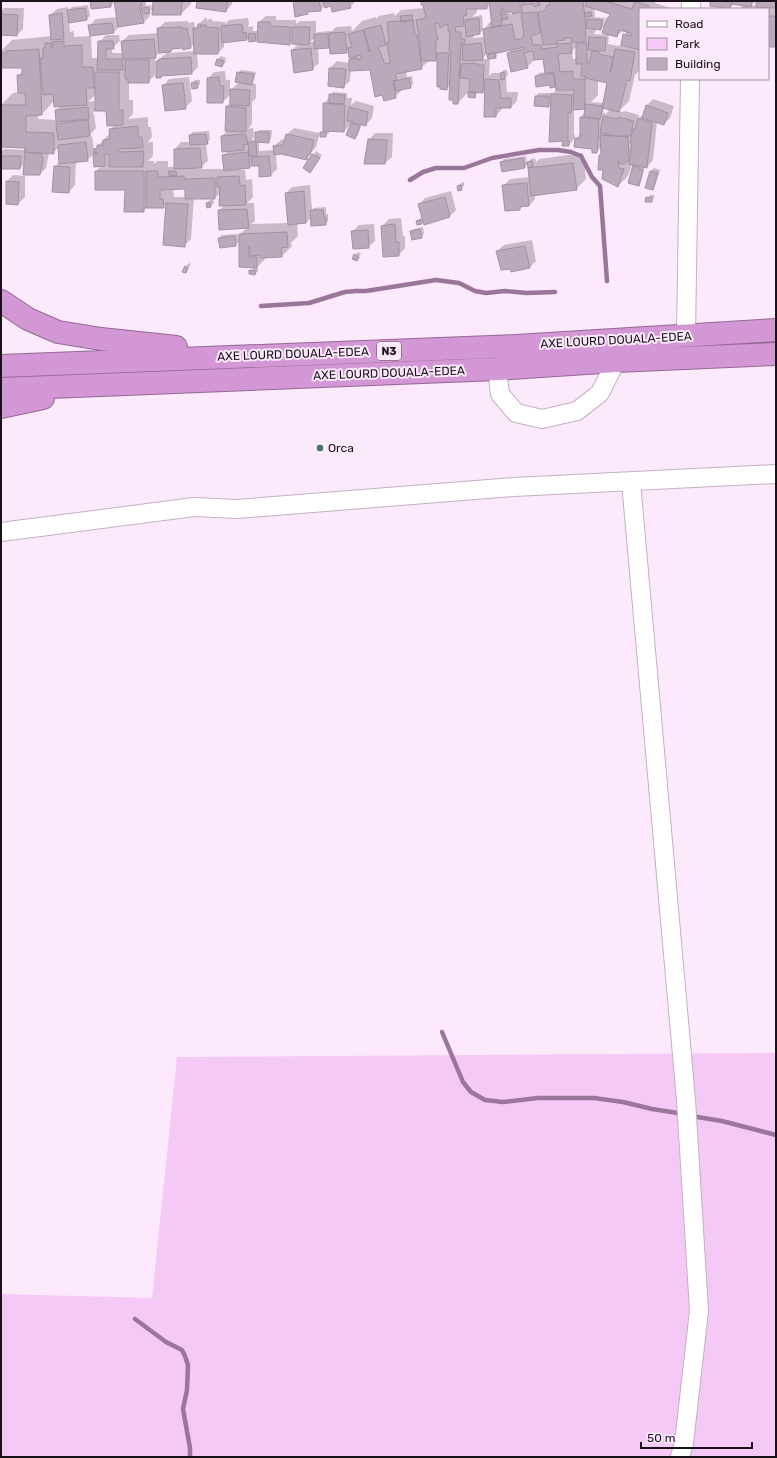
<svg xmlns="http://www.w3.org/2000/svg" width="777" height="1458" viewBox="0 0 777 1458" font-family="Rubik,sans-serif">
  <rect width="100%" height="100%" fill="#fce9fc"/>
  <!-- green -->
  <path fill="#f5c9f5" d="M776,1053V1457H1V1294L152,1298L177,1057Z"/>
  <!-- shadow -->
  <path fill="#0003" fill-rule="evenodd" d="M91,1H146V6L151,5L152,9L149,12L150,16L144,22L120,26L114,32L91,35L92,58H99V42L106,35H119L120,41L112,48V53H124L122,41L129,35L159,33L158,28L165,22L188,21V23L194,22L195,28L205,18H207V21L209,19H212V21L225,22V24L229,20L248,18L249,23L248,27L253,26V31H259V22L266,16H276V20H296V24L300,21H316V34L318,32L331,31V32L336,27L351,26L352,31L362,21L376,17V19L379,16L394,13L395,16L401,10L424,8L422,1H550V2L552,1H656L655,3L670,8L669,9H640V70L635,75L629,101L619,111L623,112L625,111L639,115L638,119L644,114L646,106L653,99L674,106L670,118L664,124L657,122L653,160L647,167L645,166L641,182L638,185L634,166L636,164H632L628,176L618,186L604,169L600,155L602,153L601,147L596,152L593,148L576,138L581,133V117L585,112L586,108L574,109V135H575V138L569,145L564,140L551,103L548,106L536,96L539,93H553L557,89L556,85L555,86L536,76L539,73L546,72L544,58L536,59L527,67L508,53L512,49L498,52L496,57L490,58L489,76L492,73H501L504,70H507L508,75L506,77L507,92H518L517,101L511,107H502V109L496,116L486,89L483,92L478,91L474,97L469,91L458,103L450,85L447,89L438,57L435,60H430L421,68L406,71L407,77L412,76L413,84L410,87L404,88L395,97L371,68L351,70L350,81L343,87L329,85L330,68L337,61L350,63V59L353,56L349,49L346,52L330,46L329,47L318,48L319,63L312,69L292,50L299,43L293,41L290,44L259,37L256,40L250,37L247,39L224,42V47L218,53H197L198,67L192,73L157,61L169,51L160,52L155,57V75L148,82H129V100H133V114L128,119L148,117V127H151L152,137L148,142H153V156L148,161H154V164L157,161H168V167H175V149L181,142H191L190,135L193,132L209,131L210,140L206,143L208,161L201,167H194V169H225L223,156L228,151L222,136L228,130L227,106L231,102V94L223,102L208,78L214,72L225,71L226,80H230V91L238,83H243L238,73L241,70L256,72L254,80L251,83L256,84V98L252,102V124L248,129L253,128L254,137L252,139L254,140L255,142L256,133L259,130H272L271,139L268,142L259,141V151L275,150L274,146L281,140L286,139L287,134L294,128L320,133L316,147L306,159L281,153L276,154L277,169L271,175L260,165L238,169V170H245L246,180L252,179L253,197L247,203H254L255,221L251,224L288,223L286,193L292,187L310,185L312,210L314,208L326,207V214H328V221L325,224L311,217L306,223H297L298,236L291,243L292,246L282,256L267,257L256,268H258V271L255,274L250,271L254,267L240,266V234L248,227L219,211L225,204L221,192L215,198H194L191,239L185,245L167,203L164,207H148L143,211L126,189H96V171L102,165L95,166L94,154L87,160L76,161L75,185L69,192L55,167L60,161L59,147L53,153H49L46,168L40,174H25V197L18,204L7,203V181L13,175L24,176L25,163L20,168H1V152L4,149L25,150L26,147L1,146V105L13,93L19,92L18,75L23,71V67H1V83V38L2,50L12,40L51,36L50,15L57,9L68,7V10L72,7L88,5L90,16L87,19L69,21L70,32L74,31V37L91,36L89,26L96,19L118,17L115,1L111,6ZM490,4L492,20L483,30L482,15L472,17L477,12V8H487ZM594,8L612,14L607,18L617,36L623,30L628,31L624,35L623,43L619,46L608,44L609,35L593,34L596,31V28L601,29L604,26L605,18L595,17ZM509,11H513L514,13L510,14ZM484,29L485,37L473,38L474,34L480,33ZM315,38V42H310ZM195,43V51L169,53L174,48L190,47ZM577,46V59H573L572,51ZM488,53L489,59H482ZM598,80L608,82L604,103L591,102L598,95ZM96,94V109H95L94,101L88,102ZM54,101L61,106L56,110L57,120L38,119L39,114H42ZM604,108L610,109L605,115V113H603ZM107,110L115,125L110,129V133L94,150L92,136L88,137L96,128L94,114H92L95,111ZM186,188V197H174L173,189Z
    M154,1H191V4L181,14H153Z
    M198,1H233L232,4L226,11Z
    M294,1H356L350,7L325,5L321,10H310L307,13Z
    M711,1H756L752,5L757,6V1H776V46H768V9H739L743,5L734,4L730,8L711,5Z
    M4,8H24L23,29L17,35L1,34V11Z
    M221,56L226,58L225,63L222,66L218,59Z
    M189,77L192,101L185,108L163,86L169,79Z
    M195,80H200V84L197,87L192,83Z
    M333,92L347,93V98H352L351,105L356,101L374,106L372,118L366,125L362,124L358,135L355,138L352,124L354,122L351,121L350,125L344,131L329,130V133L326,136L321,132L324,130V104Z
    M375,133H393L392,157L385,163L369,140Z
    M316,151L322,155L310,172L304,168Z
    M583,153L586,179L576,189L535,194V199L529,206H522L520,209L504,185L510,179L530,177L528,163L525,167L501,162L504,159L526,156L527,163L531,159L535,158L536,162L539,159Z
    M654,168L660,170L655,186L652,189L646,187L651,171Z
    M464,182V186L461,189L458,186L461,183Z
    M451,191L456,210L450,216L425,223L424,221L422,223L417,224V221L420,218H423L419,204L425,198Z
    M650,195H654V198L651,201L647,198Z
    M213,199L214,203L211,206L207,203L210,200Z
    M401,218L403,236H405V248L399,255L382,226L389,219Z
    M374,224L375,241L368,247L352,232L359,225Z
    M423,227L424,234L421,237L411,232L414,229Z
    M238,234L239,242L236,245L219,238L222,235Z
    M532,240L536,261L530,267L497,251L504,245Z
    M358,252L361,254L357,260L355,255Z
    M189,263L191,264L186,272V266Z"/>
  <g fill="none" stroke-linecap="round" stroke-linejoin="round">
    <!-- stream -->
    <path stroke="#9a769a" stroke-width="4.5" d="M410,180L423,172L436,168H464L492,158L539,150H558L571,152L581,156L592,177L600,186L607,281
      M261,306L309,303L345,292L356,291H366L436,280L459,283L475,291L486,293L505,291L527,293L555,292
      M442,1032L463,1082L471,1092L485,1100L503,1102L538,1098H594L623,1102L652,1109L684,1114
      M691,1116L722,1121L776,1135
      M135,1319L166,1342L182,1350L185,1356L188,1365L187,1390L183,1409L190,1448V1457"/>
  </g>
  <!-- building -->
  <path fill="#bba9bb" stroke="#a391a3" d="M90,1H111V7L91,9Z
    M114,1H142V6H139L141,15H142L144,23L118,27Z
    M153,1H182L181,15H152Z
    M197,1H228L226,12L196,8Z
    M293,1H319L321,11L307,12L308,14L295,17Z
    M323,1H356L349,2L351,8L332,12L331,6L325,8Z
    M421,1H487V9H466L467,15L463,16L464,26L455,27L456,32H461V39H465V43H461L458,104H453V100H449L451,51H449L450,31H448V24L440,28L438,23L435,24L438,40H436V61H421L420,43L416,20L426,18L423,5H421Z
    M489,1H520V5H522V12L513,14L512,12H503V8L501,9L502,25L492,27Z
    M522,1H542L539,2L540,5L534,7L533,4L523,5Z
    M553,1H583L585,17L586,42H571V38H564L565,40L557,41V44L543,45L538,12L546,10V6L550,5L549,2Z
    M587,1H606L632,9L635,1L649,6L647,9H640V50L621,45L623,34L632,36L630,33L619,30L617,37L602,33L607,18H609L610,14L585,6Z
    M710,1L728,2L752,1L751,7L731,4L730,9L710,6Z
    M756,1H776V8L756,7Z
    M148,7L150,13L143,14L141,8Z
    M85,8L87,20L69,23L67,10Z
    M537,12L540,33L531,36L533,45H541L542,49L557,47V44L571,43L572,53L558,54L560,72L573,71V79H585V109L573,110L574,90H556L554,73H545L543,59L534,60L533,51L524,53L528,68L511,72L507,53L524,49V47L498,53L497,52L486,54L483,29L512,24L515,40L523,38V36H524L521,13Z
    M591,12L592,16L585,17V13Z
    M62,13L64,39L51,40L49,15Z
    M1,14L18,15L17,36L1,35Z
    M501,14H506L508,19L502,20Z
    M412,15L413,20L401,22L400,16Z
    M768,16H776V47H768Z
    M479,18L480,34L466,37L465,20Z
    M587,19L602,20L601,30L586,28Z
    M413,20L415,35H417L422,69L395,74L397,80L393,81L396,98L384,101L382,95L375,97L370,70L349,71V59L358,58V60H361V55L349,58L348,48L352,47L348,34L363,30L369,52L370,51L364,29L381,25L386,45L378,47L385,64L390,63L387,43L389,42L387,22Z
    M258,22H270V26L290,27V45L257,42Z
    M112,23L114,33L90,36L88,25Z
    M198,24H201V27L202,25H206V27L219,28L218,54H194L193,28H198Z
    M242,24L243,31H241L242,33L246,32L247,40L222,43L221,26Z
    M182,27V29L187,28L191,48L183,50V48L171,49V52L159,53L157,28Z
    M292,27H310L309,45L292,44Z
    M345,32L347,53L330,54L329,33Z
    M255,33L256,41L249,42L248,34Z
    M314,34H328L329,48L314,49Z
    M589,37L606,38L605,51L588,50Z
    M154,39L156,58L123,59L121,41Z
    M64,41V46L82,45V67H93L94,88H86L87,105L54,107L53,94L43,95L40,58H43V48H45V43H51V48L53,47L52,42Z
    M98,41H113L114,49H106V59H122L123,70H97Z
    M481,43L483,60L463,61L462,45Z
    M576,43H587V63L589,64L592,51L599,52V54L613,57L610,72H611L615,49L635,52L630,81L627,80L619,112L602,108L607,83L585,78V76H581L582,64H576Z
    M311,48L313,70L294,73L291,50Z
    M39,49L42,115L26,116V132L54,133V154L24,152L25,148L1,147V105H26L25,93H18L17,75H22V68H1V53H6V51Z
    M437,53H449L447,90L440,89V87H437Z
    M495,53L496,58L488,59L487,55Z
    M191,57L192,74L161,76V78H156V61H159V59Z
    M217,59L224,61L222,67L215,65Z
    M125,60H149V83H128V79H125Z
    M476,63V65H484L483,93L469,92L470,79L460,78L461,64Z
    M329,68L346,69L344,88L328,86Z
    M95,72H119V110H123V125L107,126L106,111H95Z
    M237,72L254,74L252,85L235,82Z
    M504,72L505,79L501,80L500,73Z
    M554,73L555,87L550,88V85L536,87L535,76Z
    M219,77L220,86H224L223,103H207V78Z
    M409,78L411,88L396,91L394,81Z
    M485,79L499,80L501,98H511V108H496V117H484Z
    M197,82L198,88L192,89L191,83Z
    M183,83L186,109L165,111L162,85Z
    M230,89L250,90L249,106L230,105Z
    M468,92H476L475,98L468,97Z
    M329,94L345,95L344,104L329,103Z
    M551,94L572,95L571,113H568V141H569V146H562L563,141L549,142Z
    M535,96H549V107L534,106Z
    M323,103L345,105L344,132L323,131Z
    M585,104L603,106L600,119L584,117Z
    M646,105L668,113L664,125L642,118Z
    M226,106L246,108V132L225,131Z
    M88,107L89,119L56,122L55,110Z
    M349,107L368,112L366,126L347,121Z
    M603,116L617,119L618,117L634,121L630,136H617L600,133Z
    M580,117L599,119L598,142L597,153H592V149L574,147L575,138L580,139Z
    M638,118L652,123L647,168L629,164L632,143H630L633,129H635Z
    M88,120L90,136L58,140L56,124Z
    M351,123L360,126L355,139L346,135Z
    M138,126V137H142L143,148L118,149V152L144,151L143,167H109V154H105V166L94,167L93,154L98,153H94V149L97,148V145H103V140L110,139L109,129Z
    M255,132H269V143L255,142Z
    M320,132H326V137H320Z
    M206,134L208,144L190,145L189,135Z
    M243,134L246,135L248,144L244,145V150L222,152L221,136Z
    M286,134L314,140L310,155L308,154L307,160L281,154L274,155L273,146L283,145Z
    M600,135L628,137L629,161L625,162V164H620V162L618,161L619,168L624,169L618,187L602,179L603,170H598L599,155H601Z
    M368,139L387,140L385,164H364Z
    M86,142L88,161L59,164L58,145Z
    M248,142H256L257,156H249Z
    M200,148L202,168L174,169V149Z
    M25,152L41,154L42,157H43L42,167H41L40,175H23Z
    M248,152L250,168L224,171L222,155Z
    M312,154L320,158L310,173L303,168Z
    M1,156H21L20,169H1Z
    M269,156L271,176L259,177V166H252L251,157Z
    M523,158L525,168L502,172L500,162Z
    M532,161L533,167L528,168L527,162Z
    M573,163L577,190L531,196L528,168Z
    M633,165L643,170L639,186L628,183Z
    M54,166L70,167L69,193L52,192Z
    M95,171H144V212H124L125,190H95Z
    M146,171H158V177L184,176V179L215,178V199H185V189L160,190V199H163L164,208H146Z
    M169,171L177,172L176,176L168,175Z
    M650,171L658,173L653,190L645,188Z
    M239,176L240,186L245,185L246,205L219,206L220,187H217V177Z
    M6,181L19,182L18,205L6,204Z
    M527,183L529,206L520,207V210L505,211L502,185Z
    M461,185L462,190L458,191L457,186Z
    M304,191L306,223L288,225L285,193Z
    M445,197L450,217L424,225L418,204Z
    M646,197L652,198V202H645Z
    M210,202L211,207L207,208L206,203Z
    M166,203L188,204L185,247L163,245Z
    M247,209L249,228L219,230L218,210Z
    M310,210H323L324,217H326V225L311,226Z
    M421,220L422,224L417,225L416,221Z
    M395,224L396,242H399V256L383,257L381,226Z
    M420,229L422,238L412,240L410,231Z
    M368,230L369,248L353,249L351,231Z
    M287,232L288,247L281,248L282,257L260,258V255L250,256L249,246V257H257V268L239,267V234Z
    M235,236L236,246L220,248L218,238Z
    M525,246L530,268L511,272L510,269L501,270L496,251Z
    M354,254L359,257L357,261L352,259Z
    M185,266L188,268L186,273L182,272Z
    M249,270L256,271L255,275L249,274Z"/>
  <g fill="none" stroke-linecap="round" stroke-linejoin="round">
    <defs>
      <path id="minor" d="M691,9V1
        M686,336L690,79
        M497,369L500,394L516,413L542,419L577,411L600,393L616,361
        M631,482L686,1100L699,1311L684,1443L680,1457
        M1,532L194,507L237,509L514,487L776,474"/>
      <path id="highway" d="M1,301L28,319L58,332L101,339L176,347
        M1,366L516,346L776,330
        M1,389L497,369L616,361L776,354
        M1,407L43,398"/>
    </defs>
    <!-- minor casing -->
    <use href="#minor" stroke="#c3b1c3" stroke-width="20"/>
    <!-- highway casing -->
    <use href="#highway" stroke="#936993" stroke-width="24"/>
    <!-- minor -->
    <use href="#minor" stroke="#fff" stroke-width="18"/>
    <!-- highway -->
    <use href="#highway" stroke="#d497d5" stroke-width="22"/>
  </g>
  <!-- markers -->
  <circle fill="#3a7b6c" stroke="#fce9fc" stroke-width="1.5" cx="320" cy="448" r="4"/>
  <g text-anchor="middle" stroke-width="4" stroke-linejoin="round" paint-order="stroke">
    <!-- shield labels -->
    <rect fill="#fce9fc" stroke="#5d535d" stroke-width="1" x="377" y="342" width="24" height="18" rx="3"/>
    <g font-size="11" font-weight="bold" fill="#191319">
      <text x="389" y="355">N3</text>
    </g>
    <!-- street labels -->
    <g font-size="12" fill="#191319" stroke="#fce9fc">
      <text transform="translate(616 340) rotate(-3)" y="4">AXE LOURD DOUALA-EDEA</text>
      <text transform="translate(293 354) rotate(-2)" y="4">AXE LOURD DOUALA-EDEA</text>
      <text transform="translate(389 373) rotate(-2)" y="4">AXE LOURD DOUALA-EDEA</text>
    </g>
    <!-- poi labels -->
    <g font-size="12" fill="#191319" stroke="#fce9fc" text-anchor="start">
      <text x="328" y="452">Orca</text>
    </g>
  </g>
  <!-- border -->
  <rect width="777" height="1458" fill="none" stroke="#191319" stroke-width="4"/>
  <!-- legend -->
  <rect x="639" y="8" width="130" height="72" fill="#fce9fc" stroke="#a193a1"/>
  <rect x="647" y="21" width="20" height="6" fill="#ffffff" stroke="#a193a1"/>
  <text x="675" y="28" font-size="12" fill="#191319">Road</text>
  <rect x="647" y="38" width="20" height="12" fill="#f5c9f5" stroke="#a193a1"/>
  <text x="675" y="48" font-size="12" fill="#191319">Park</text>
  <rect x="647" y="58" width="20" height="12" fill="#bba9bb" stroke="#a193a1"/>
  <text x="675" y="68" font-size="12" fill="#191319">Building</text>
  <!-- scale -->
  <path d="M641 1442v6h111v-6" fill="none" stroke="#191319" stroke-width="2"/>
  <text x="647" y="1442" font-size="12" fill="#191319" stroke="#fce9fc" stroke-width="3" paint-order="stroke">50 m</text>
</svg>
